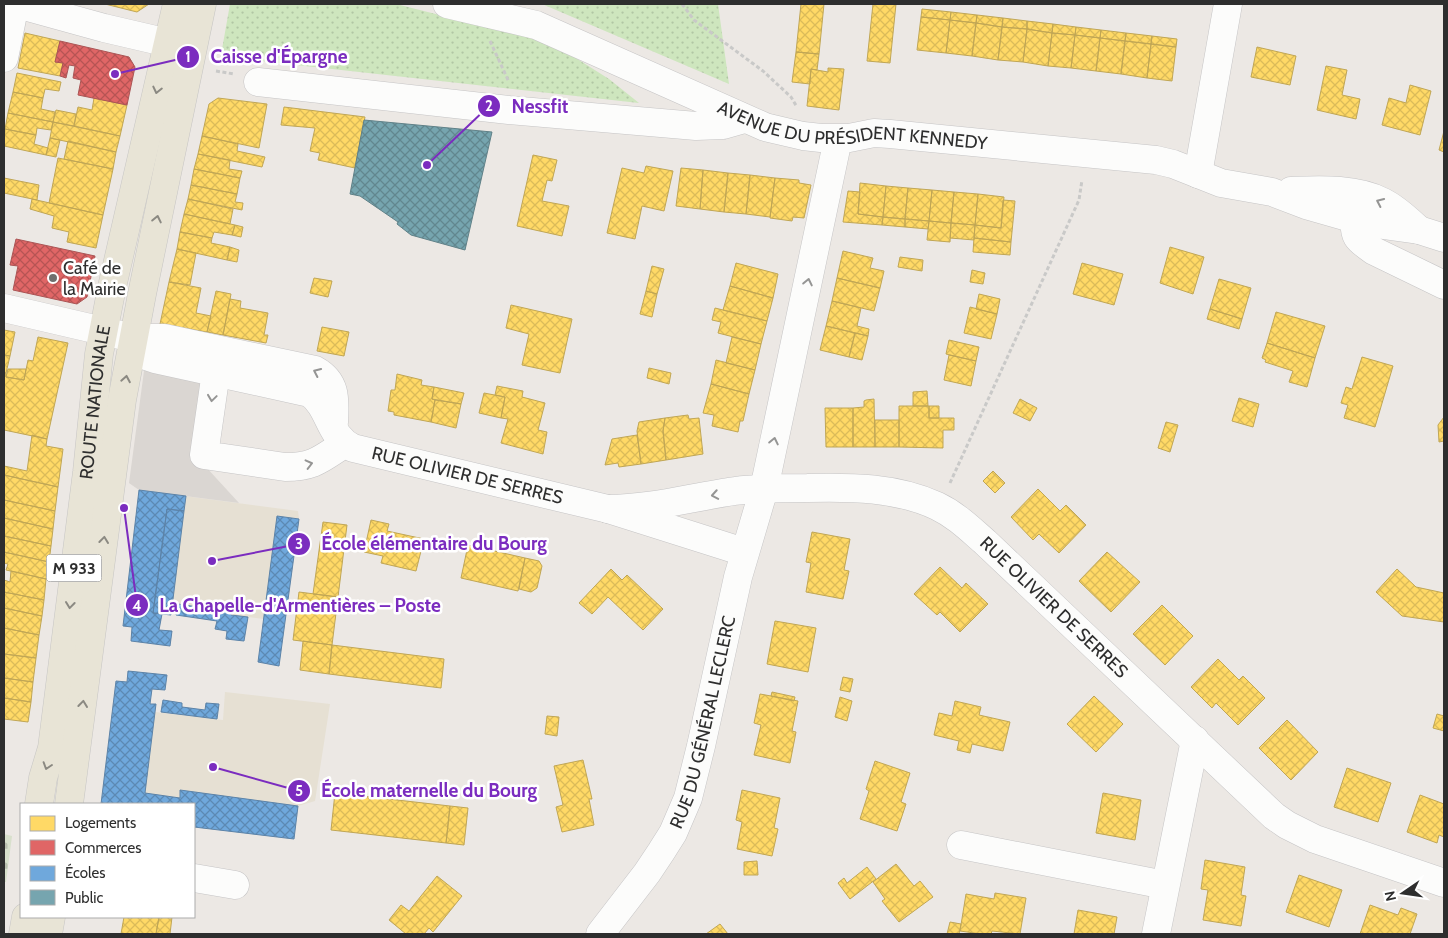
<svg xmlns="http://www.w3.org/2000/svg" width="1448" height="938" viewBox="0 0 1448 938" font-family="Cabin,sans-serif">
  <defs>
    <pattern id="grass-dots" width="8" height="8" patternUnits="userSpaceOnUse" patternTransform="scale(1.25)"><rect width="8" height="8" fill="#cee6be"/><path d="M2 2h.1M6 6h.1" fill="none" stroke="#b1c6a4" stroke-width="1.8" stroke-linecap="round"/></pattern>
    <pattern id="cemetery-stones" width="16" height="16" patternUnits="userSpaceOnUse" patternTransform="scale(1.25)"><rect width="16" height="16" fill="#d8e0cc"/><path d="M2 7V4a2 2 0 0 1 4 0v3zM10 15v-3a2 2 0 0 1 4 0v3z" fill="#bac0b0"/></pattern>
    <pattern id="homes-cross-hatch" width="8" height="8" patternUnits="userSpaceOnUse" patternTransform="scale(1.25)"><rect width="8" height="8" fill="#ffd966"/><path d="M0 0l8 8M0 8l8-8" fill="none" stroke="#dbbb59"/></pattern>
    <pattern id="shops-cross-hatch" width="8" height="8" patternUnits="userSpaceOnUse" patternTransform="scale(1.25)"><rect width="8" height="8" fill="#e06666"/><path d="M0 0l8 8M0 8l8-8" fill="none" stroke="#b65454"/></pattern>
    <pattern id="schools-cross-hatch" width="8" height="8" patternUnits="userSpaceOnUse" patternTransform="scale(1.25)"><rect width="8" height="8" fill="#6fa8dc"/><path d="M0 0l8 8M0 8l8-8" fill="none" stroke="#5c89b3"/></pattern>
    <pattern id="public-cross-hatch" width="8" height="8" patternUnits="userSpaceOnUse" patternTransform="scale(1.25)"><rect width="8" height="8" fill="#76a5af"/><path d="M0 0l8 8M0 8l8-8" fill="none" stroke="#61878f"/></pattern>
  </defs>
  <rect width="100%" height="100%" fill="#ece8e4"/>
  <!-- education -->
  <path fill="#e6e0d3" d="M139,490L298,511L299,519L279,666L258,662L264,619L231,615V612L173,604L171,615L125,609Z
    M225,692L330,704L315,801L298,806L294,839L194,827V804H101L113,707L223,720Z"/>
  <!-- grass -->
  <path fill="url(#grass-dots)" d="M230,4H396L531,38L571,55L609,79L639,103L260,61L221,55Z
    M541,4H718L729,84L542,4Z"/>
  <!-- cemetery -->
  <path fill="url(#cemetery-stones)" d="M4,834L12,836L6,882H4Z"/>
  <!-- plaza -->
  <path fill="#dad6d2" d="M160,324L207,332L194,454L239,503L139,490L129,483L146,356L152,337Z"/>
  <!-- homes -->
  <path fill="url(#homes-cross-hatch)" stroke="#c0a655" d="M105,4H149L137,12Z
    M801,4H824L819,54L796,52Z
    M873,4H896L890,63L867,61Z
    M922,9L951,12L950,20L921,17Z
    M951,12L977,15L976,23L950,20Z
    M977,15L1003,18L1002,27L976,23Z
    M921,17L950,20L946,53L917,50Z
    M1003,18L1027,21V29L1002,27Z
    M950,20L976,23L972,56L946,53Z
    M1027,21L1053,24L1052,33L1027,29Z
    M976,23L1002,27L998,60L972,56Z
    M1053,24L1076,27L1075,35L1052,33Z
    M1002,27L1027,29L1023,62L998,60Z
    M1076,27L1101,30L1100,38L1075,35Z
    M1027,29L1052,33L1048,66L1023,62Z
    M1101,30L1126,33L1125,41L1100,38Z
    M25,33L60,41L55,62L63,63L60,76L18,68Z
    M1052,33L1075,35L1071,68L1048,66Z
    M1126,33L1152,36L1151,44L1125,41Z
    M1075,35L1100,38L1096,71L1071,68Z
    M1152,36L1177,39L1176,47L1151,44Z
    M1100,38L1125,41L1121,74L1096,71Z
    M1125,41L1151,44L1147,78L1121,74Z
    M1151,44L1176,47L1172,81L1147,78Z
    M1257,47L1296,56L1290,85L1251,77Z
    M796,52L819,54L817,70L811,69L810,84L792,82Z
    M1326,66L1347,70L1342,95L1360,99L1356,119L1317,110Z
    M828,68L844,69L839,110L807,106L811,69L828,72Z
    M17,73L61,82L59,91L45,89L43,98L13,92Z
    M1410,85L1431,91L1420,135L1382,125L1389,98L1406,103Z
    M13,92L43,98L41,109L55,112L53,122L8,113Z
    M94,98L127,105L120,136L74,126L78,107L92,110Z
    M218,98L267,104L259,148L202,136L209,104Z
    M284,107L365,117L355,168L318,160L320,153L310,151L315,128L281,125Z
    M56,110L76,114L74,126L53,122Z
    M8,113L53,122L51,130L37,128L36,135L5,129Z
    M53,122L120,136L116,152L50,138Z
    M5,129L36,135L34,144L48,148L46,155L4,146Z
    M1444,131V152L1439,150Z
    M202,136L238,144L237,151L265,157L262,167L198,154Z
    M50,138L60,140L56,157L46,155Z
    M68,141L116,152L113,169L64,159Z
    M198,154L230,160L229,169L242,171L240,178L194,169Z
    M533,155L557,160L552,181L547,180L542,201L569,206L562,236L517,226Z
    M58,158L113,169L103,215L49,203Z
    M646,166L673,171L664,211L642,206L635,239L607,233L622,168L644,173Z
    M681,168L703,170L700,209L676,206Z
    M194,169L240,178L237,194L191,185Z
    M703,170L728,173L724,212L700,209Z
    M728,173L750,175L746,214L724,212Z
    M750,175L775,178L770,217L746,214Z
    M4,178L39,185L37,200L4,193Z
    M775,178L799,180V183L811,185L804,218L793,217L792,221L770,218Z
    M860,183L886,186L883,217L858,214Z
    M191,185L237,194L235,202L243,203L242,210L188,199Z
    M886,186L908,188L905,219L883,217Z
    M908,188L932,190L929,221L905,219Z
    M932,190L954,192L951,223L929,221Z
    M848,191L860,192L858,214L883,217L882,225L843,222Z
    M954,192L978,194L975,225L951,223Z
    M978,194L1004,197L1001,228L975,225Z
    M32,199L103,215L96,248L67,242L69,232L52,228L54,216L30,209Z
    M188,199L233,209L230,224L184,214Z
    M1003,200L1015,201L1011,242L974,238L975,225L1001,228Z
    M184,214L235,225L232,235L214,232L212,238L180,232Z
    M883,217L905,219V227L882,225Z
    M905,219L929,221L928,229L905,227Z
    M929,221L951,223L950,242L927,240Z
    M951,223L975,225L974,240L950,238Z
    M235,225L243,227L241,237L232,235Z
    M180,232L212,238L211,243L230,247L227,260L177,249Z
    M974,238L1011,242L1010,255L973,252Z
    M230,247L239,250L237,262L227,260Z
    M1170,247L1204,257L1193,294L1160,283Z
    M177,249L196,253L190,285L169,282Z
    M843,251L873,258L870,268L884,271L880,288L837,278Z
    M900,257L923,260L922,271L898,267Z
    M736,263L778,274L773,298L730,286Z
    M1082,263L1123,274L1114,305L1073,294Z
    M652,266L664,269L657,294L646,291Z
    M972,270L985,273L983,284L970,282Z
    M314,278L332,281L328,297L310,293Z
    M837,278L880,288L874,311L832,301Z
    M1219,279L1251,288L1242,319L1210,309Z
    M169,282L201,288L196,313L211,316L207,332L160,324Z
    M730,286L773,298L767,321L723,310Z
    M216,291L231,294L223,335L207,332Z
    M646,291L657,294L652,317L640,314Z
    M979,294L1000,299L997,314L976,309Z
    M230,299L241,301L240,308L268,313L264,335H268L266,343L223,335Z
    M832,301L861,308L857,326L869,329L868,336L826,326Z
    M511,305L572,319L560,373L522,365L529,334L506,328Z
    M970,307L997,314L991,339L964,333Z
    M715,308L767,321L761,344L718,333L721,322L712,320Z
    M1210,309L1242,319L1239,329L1207,319Z
    M1276,312L1325,326L1315,358L1267,343Z
    M826,326L855,333L849,357L820,350Z
    M322,327L349,332L344,356L317,351Z
    M4,330L15,332L10,356L4,355Z
    M855,333L868,336L862,360L849,357Z
    M38,337L68,343L47,439L4,430V373H6V377L24,380L28,360L33,361Z
    M732,337L761,344L755,370L726,363Z
    M949,340L979,347L976,361L946,354Z
    M1267,343L1315,358L1307,387L1289,382L1293,371L1265,362L1266,360L1262,358Z
    M4,355L10,356L6,373H4Z
    M949,355L976,361L971,386L944,380Z
    M1362,357L1393,366L1375,427L1344,418L1348,405L1341,403L1346,387L1352,389Z
    M716,360L755,370L749,394L711,384Z
    M649,368L671,373L669,384L647,378Z
    M8,369H26L24,380L6,377Z
    M397,374L422,380L421,385L434,387L432,399L435,400L431,422L394,415V412L388,411L391,390H395Z
    M711,384L749,394L743,421H740L738,432L712,426L714,415L703,413Z
    M497,386L523,391L522,397L545,403L538,430L547,432L543,454L501,443L508,419L501,418L505,397L495,395Z
    M434,387L464,393L461,404L432,399Z
    M927,391L928,406H913V392Z
    M484,393L505,397L501,418L479,413Z
    M1239,398L1259,404L1253,427L1232,421Z
    M874,399L875,447H853V408L864,407V401L866,400Z
    M1020,399L1037,408L1030,421L1013,413Z
    M435,400L461,404L456,428L431,422Z
    M899,406H929V418H954V430H943V448L899,447Z
    M929,406H939V418H929Z
    M825,408H853V447H826Z
    M688,415L689,419L699,418L703,454L666,460L663,431L665,418Z
    M1444,417V441L1439,442L1438,425Z
    M665,418L663,431L666,460L641,464L637,431L639,422Z
    M875,420H899V447H875Z
    M1166,422L1178,425L1170,452L1158,448Z
    M32,435L47,439L46,446L63,449L58,487L4,475V466L27,471Z
    M637,435L641,464L619,467L618,463L605,465L612,439Z
    M993,471L1005,483L995,493L983,481Z
    M4,475L58,487L55,511L4,500Z
    M1038,489L1060,511L1066,505L1086,525L1059,553L1039,534L1033,540L1011,517Z
    M4,500L55,511L53,529L4,518Z
    M4,518L53,529L51,546L4,536Z
    M371,520L389,524L387,531L424,539L416,571L381,563L383,556L364,552Z
    M323,522L347,525L338,597L313,594Z
    M812,532L850,539L844,570L849,571L843,599L806,592L811,563L806,562Z
    M4,536L51,546L49,562L4,552Z
    M468,545L525,558L518,591L461,578Z
    M4,552L49,562L46,579L6,570L8,564L4,563Z
    M1107,552L1140,582L1111,612L1079,581Z
    M525,558L539,561L542,566L537,588L531,592L519,589Z
    M940,567L962,588L966,583L988,604L960,632L940,612L937,615L914,594Z
    M611,569L622,580L627,575L663,609L643,630L608,597L592,614L579,603Z
    M1397,569L1416,587L1444,593V622L1402,616L1376,592Z
    M11,571L46,579L44,600L4,592V580L10,582Z
    M4,592L44,600L42,616L4,608Z
    M299,592L338,597L332,645L293,640Z
    M1162,605L1193,636L1165,665L1133,634Z
    M4,608L42,616L39,635L4,628Z
    M775,621L816,628L808,672L767,664Z
    M4,628L39,635L36,658L4,654Z
    M303,641L332,645L329,674L300,670Z
    M332,645L444,659L441,688L329,674Z
    M4,654L36,658L33,682L4,678Z
    M1218,659L1239,680L1243,676L1265,698L1238,725L1216,703L1212,708L1191,687Z
    M843,677L853,679L850,692L840,690Z
    M4,678L33,682L31,702L4,698Z
    M772,692L795,697L794,701L771,696Z
    M760,694L798,701L792,731L796,732L790,763L754,755L761,725L754,723Z
    M1094,696L1123,724L1096,752L1067,724Z
    M840,697L852,701L847,721L835,717Z
    M4,698L31,702L28,722L4,719Z
    M955,701L981,707L979,715L1010,722L1003,751L972,744L970,753L957,750L959,741L934,735L939,713L952,716Z
    M1437,714L1444,716V731L1433,728Z
    M547,716L559,717L557,736L545,734Z
    M1287,720L1318,752L1291,780L1259,748Z
    M583,760L592,799H589L594,825L562,832L556,807L563,805L554,766Z
    M875,761L910,773L901,802L906,804L897,831L860,819L869,791L866,789Z
    M1347,768L1391,783L1378,822L1334,807Z
    M742,790L780,798L774,828L778,829L772,856L737,849L742,822L736,820Z
    M335,793L450,806L446,843L331,830Z
    M1103,793L1141,800L1135,840L1096,833Z
    M1420,795L1444,804V837L1439,835L1437,843L1407,832Z
    M450,806L468,808L464,845L446,843Z
    M1205,860L1245,867L1241,895L1246,896L1241,926L1203,920L1208,890L1201,889Z
    M757,861L758,875H744V862Z
    M896,864L914,886L920,881L933,897L899,922L882,901L885,899L873,882Z
    M867,867L876,879L850,899L838,883L844,878L847,883Z
    M1299,875L1342,890L1329,927L1286,912Z
    M437,876L462,896L433,932L429,928L424,934H406L389,920L401,905L409,911Z
    M995,893L1026,898L1020,934L992,931L991,934H981L960,931L966,894L994,899Z
    M1370,905L1398,915L1401,908L1417,914L1410,934H1360Z
    M1078,910L1117,917L1114,934H1074Z
    M124,917H159L156,934H121Z
    M159,917H172L170,934H156Z
    M950,922L961,924L959,934H947Z
    M720,924L728,934H706Z"/>
  <!-- shops -->
  <path fill="url(#shops-cross-hatch)" stroke="#ab5555" d="M60,41L129,57L135,67L127,105L78,95L81,80L73,78L75,66L69,65L66,78L60,76L63,63L55,62Z
    M16,239L95,256L87,297L77,304L13,290L18,266L10,265Z"/>
  <!-- schools -->
  <path fill="url(#schools-cross-hatch)" stroke="#5c83a8" d="M139,490L186,496L184,511L167,509L153,613L162,614L159,630L172,631L170,646L131,641L132,627L123,626Z
    M167,509L184,511L171,615L153,613Z
    M277,516L299,519L279,666L258,662Z
    M178,604L231,612V615L248,617L244,641L226,639L227,631L215,629L217,621L176,615Z
    M128,671L167,675L165,690L152,689L150,704H156L145,793L180,798V790L298,806L294,839L194,827V804H101L116,681L127,682Z
    M163,700L182,703V707L205,710L206,703L219,704L217,719L161,712Z"/>
  <!-- public -->
  <path fill="url(#public-cross-hatch)" stroke="#608188" d="M364,120L492,132L465,250L411,235L397,224L398,222L360,196L350,194Z"/>
  <g fill="none" stroke-linecap="round" stroke-linejoin="round">
    <defs>
      <g id="minor">
        <path d="M17,4L104,28L190,48"/>
        <path id="s1" d="M447,4L536,25L765,127L803,136L821,138H849L874,133L890,134L1156,160L1173,164L1221,183L1272,192L1306,205L1355,219L1383,225L1419,230L1444,238"/>
        <path d="M4,58L15,4"/>
        <path d="M258,82L509,110L696,126L723,125L744,119"/>
        <path d="M1198,174L1228,4"/>
        <path d="M1291,191C1320,190 1356,188 1383,202C1397,209 1408,220 1419,230"/>
        <path d="M1355,219C1353,238 1359,240 1374,251L1444,285"/>
        <path d="M4,308L133,338H164L315,370C337,382 335,400 334,422"/>
        <path id="s2" d="M133,338L146,356L155,359L310,393C331,409 328,436 353,448L608,509L744,552"/>
        <path d="M220,354L216,372L204,455L285,467C314,467 321,459 344,444"/>
        <path id="s3" d="M608,509C651,509 692,497 735,491C759,488 783,488 807,488C851,487 896,487 937,506C956,515 970,529 985,542L1274,816L1287,825L1315,839L1444,883"/>
        <path d="M961,845L1165,885"/>
        <path d="M194,878L235,885"/>
        <path id="s4" d="M600,934L647,873L661,852L673,833L688,798L701,746L738,577L764,489L838,139"/>
        <path d="M1156,934L1195,740"/>
      </g>
      <g id="major">
        <path id="s5" d="M39,804L43,778L52,748L87,472L99,354L112,287L177,4"/>
        <path d="M69,804L122,400L142,294L202,4"/>
        <path d="M23,934L26,917"/>
        <path d="M48,934L51,917"/>
      </g>
    </defs>
    <!-- minor casing -->
    <use href="#minor" stroke="#c5c4c5" stroke-width="29"/>
    <!-- major casing -->
    <use href="#major" stroke="#c6c5c4" stroke-width="29"/>
    <!-- path -->
    <path stroke="#c9c9c8" stroke-width="3" stroke-dasharray="4 2.5" stroke-linecap="butt" d="M682,4L694,20L763,71L791,97L797,107
      M490,41L509,82
      M216,71L234,74
      M950,483L1079,200L1082,180"/>
    <!-- minor -->
    <use href="#minor" stroke="#fcfcfb" stroke-width="28"/>
    <!-- major -->
    <use href="#major" stroke="#e8e4d6" stroke-width="28"/>
  </g>
  <!-- one-way arrows -->
  <defs><path id="oneway-chevron" d="M-2-3.5L2.5 0L-2 3.5" fill="none" stroke-width="1.6" stroke-linecap="round" stroke-linejoin="round" transform="scale(1.25)"/></defs>
  <g stroke="#8b8982">
    <use href="#oneway-chevron" transform="translate(157 90) rotate(103)"/>
    <use href="#oneway-chevron" transform="translate(157 219) rotate(-78)"/>
    <use href="#oneway-chevron" transform="translate(126 379) rotate(-80)"/>
    <use href="#oneway-chevron" transform="translate(104 540) rotate(-83)"/>
    <use href="#oneway-chevron" transform="translate(70 605) rotate(97)"/>
    <use href="#oneway-chevron" transform="translate(83 704) rotate(-83)"/>
    <use href="#oneway-chevron" transform="translate(47 766) rotate(108)"/>
  </g>
  <g stroke="#959594">
    <use href="#oneway-chevron" transform="translate(1380 202) rotate(-155)"/>
    <use href="#oneway-chevron" transform="translate(808 282) rotate(-78)"/>
    <use href="#oneway-chevron" transform="translate(317 372) rotate(-155)"/>
    <use href="#oneway-chevron" transform="translate(212 398) rotate(98)"/>
    <use href="#oneway-chevron" transform="translate(774 441) rotate(-78)"/>
    <use href="#oneway-chevron" transform="translate(309 464) rotate(-14)"/>
    <use href="#oneway-chevron" transform="translate(715 495) rotate(170)"/>
  </g>
  <!-- markers -->
  <circle fill="#706f6e" stroke="#fff" stroke-width="2" cx="53" cy="278" r="5"/>
  <g text-anchor="middle" stroke-width="5" stroke-linejoin="round" paint-order="stroke">
    <!-- shield labels -->
    <rect fill="#fff" stroke="#6d6d6d" stroke-width="1" x="46.5" y="554.5" width="55" height="27" rx="4"/>
    <g font-size="16" font-weight="bold" fill="#2e2e2e">
      <text x="74" y="574">M 933</text>
    </g>
    <!-- street labels -->
    <g font-size="18" fill="#2e2e2e" stroke="#fff">
      <text dy="6" stroke="none"><textPath href="#s1" startOffset="429">AVENUE DU PRÉSIDENT KENNEDY</textPath></text>
      <text dy="6" stroke="none"><textPath href="#s5" startOffset="406">ROUTE NATIONALE</textPath></text>
      <text dy="6" stroke="none"><textPath href="#s2" startOffset="379">RUE OLIVIER DE SERRES</textPath></text>
      <text dy="6" stroke="none"><textPath href="#s3" startOffset="488">RUE OLIVIER DE SERRES</textPath></text>
      <text dy="6" stroke="none"><textPath href="#s4" startOffset="240">RUE DU GÉNÉRAL LECLERC</textPath></text>
    </g>
    <!-- poi labels -->
    <g font-size="18" fill="#2e2e2e" stroke="#fff" text-anchor="start">
      <text x="63" y="274">Café de<tspan x="63" dy="21">la Mairie</tspan></text>
    </g>
  </g>
  <!-- callouts -->
  <path fill="none" stroke="#7b2cbf" stroke-width="2" d="M115 74L188 57M427 165L489 106M212 561L299 544M124 508L137 605M213 767L299 791"/>
  <g fill="#7b2cbf" stroke="#fff" stroke-width="2">
    <circle cx="115" cy="74" r="5"/>
    <circle cx="427" cy="165" r="5"/>
    <circle cx="212" cy="561" r="5"/>
    <circle cx="124" cy="508" r="5"/>
    <circle cx="213" cy="767" r="5"/>
    <circle cx="188" cy="57" r="12"/>
    <circle cx="489" cy="106" r="12"/>
    <circle cx="299" cy="544" r="12"/>
    <circle cx="137" cy="605" r="12"/>
    <circle cx="299" cy="791" r="12"/>
  </g>
  <g font-size="15" text-anchor="middle" font-weight="bold" fill="#fff">
    <text x="188" y="62">1</text>
    <text x="489" y="111">2</text>
    <text x="299" y="549">3</text>
    <text x="137" y="611">4</text>
    <text x="299" y="796">5</text>
  </g>
  <g font-size="19" text-anchor="middle" font-weight="bold" fill="#7b2cbf" stroke="#fff" stroke-width="5" stroke-linejoin="round" paint-order="stroke">
    <text x="279" y="63">Caisse d'Épargne</text>
    <text x="540" y="113">Nessfit</text>
    <text x="434" y="550">École élémentaire du Bourg</text>
    <text x="300" y="612">La Chapelle-d'Armentières – Poste</text>
    <text x="429" y="797">École maternelle du Bourg</text>
  </g>
  <!-- border -->
  <rect width="1448" height="938" fill="none" stroke="#2e2e2e" stroke-width="10"/>
  <!-- legend -->
  <rect x="20" y="803" width="175" height="115" fill="#ffffff" stroke="#ababab"/>
  <rect x="30" y="816" width="25" height="15" fill="#ffd966" stroke="#ababab"/>
  <text x="65" y="828" font-size="15" fill="#2e2e2e">Logements</text>
  <rect x="30" y="840" width="25" height="15" fill="#e06666" stroke="#ababab"/>
  <text x="65" y="853" font-size="15" fill="#2e2e2e">Commerces</text>
  <rect x="30" y="866" width="25" height="15" fill="#6fa8dc" stroke="#ababab"/>
  <text x="65" y="878" font-size="15" fill="#2e2e2e">Écoles</text>
  <rect x="30" y="890" width="25" height="15" fill="#76a5af" stroke="#ababab"/>
  <text x="65" y="903" font-size="15" fill="#2e2e2e">Public</text>
  <!-- north arrow -->
  <g transform="translate(1403 893) rotate(257)" stroke="#ffffff" stroke-width="4" paint-order="stroke">
  <path d="M0-4L9 19L0 12L-9 19Z" fill="#2e2e2e"/>
  <text y="-8" font-size="14" font-weight="bold" text-anchor="middle" fill="#2e2e2e">N</text>
  </g>
</svg>
